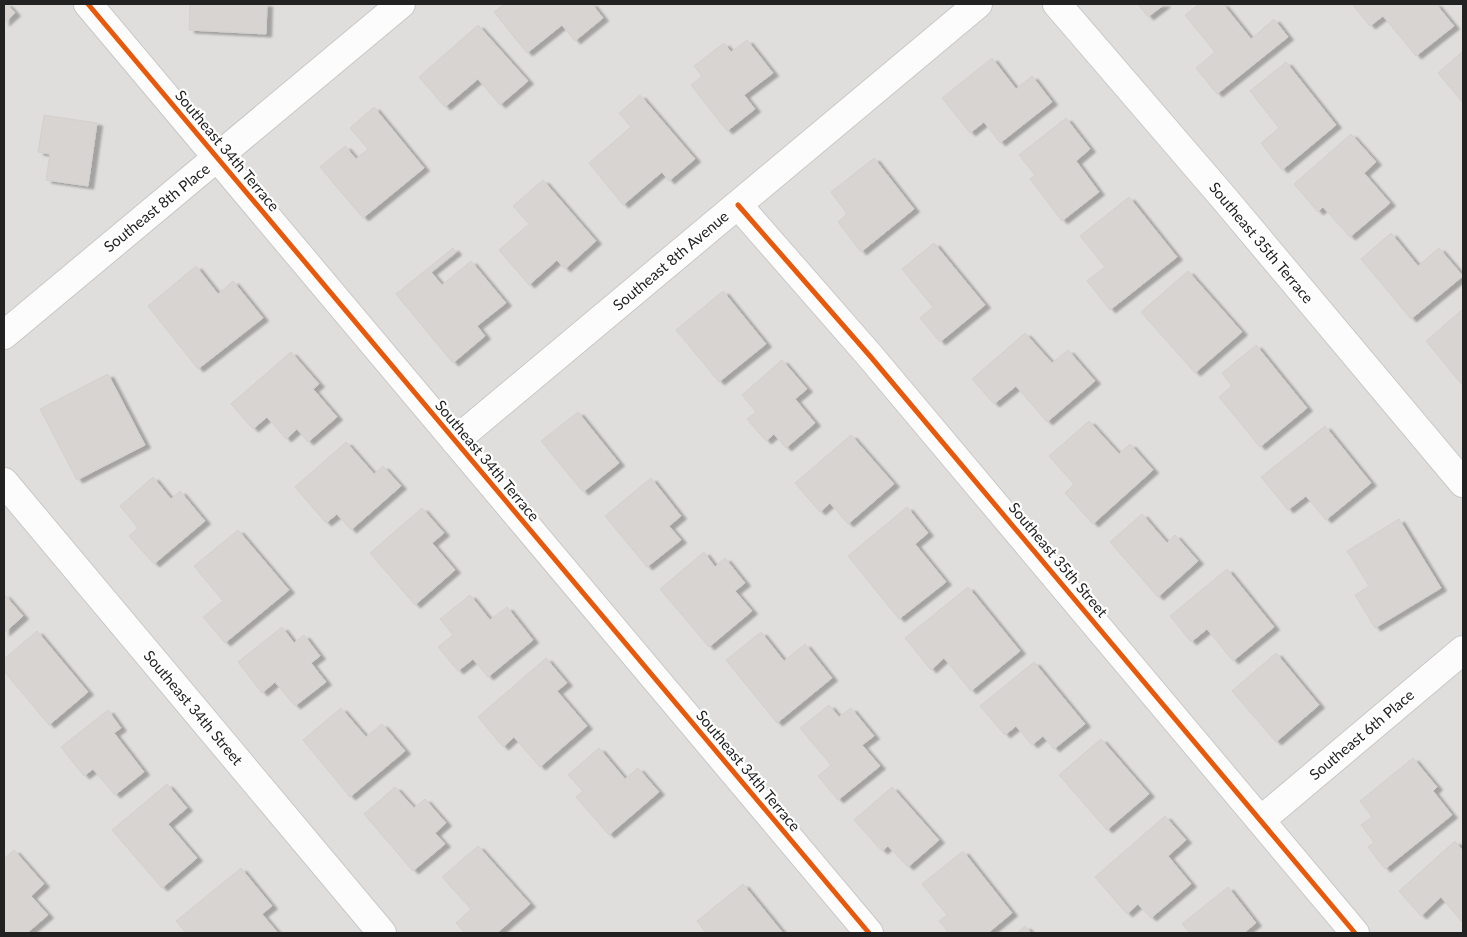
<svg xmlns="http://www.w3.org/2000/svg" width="1467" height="937" viewBox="0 0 1467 937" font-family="Lato,sans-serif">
  <defs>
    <filter id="shadow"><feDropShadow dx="5.5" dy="3" stdDeviation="1" flood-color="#0004"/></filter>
  </defs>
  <rect width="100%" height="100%" fill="#f0eeeb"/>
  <!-- residential -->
  <path fill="#dfdedc" d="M4,4H1463V933H4Z"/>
  <!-- building -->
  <path fill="#d7d4d2" stroke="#d3d0cc" filter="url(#shadow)" d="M4,4H7L15,13L4,23Z
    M190,4H267L266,34L189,30Z
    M505,4H592L603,18L575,41L562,25L527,53L494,12Z
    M1138,4H1165L1148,17Z
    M1199,4H1223L1251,39L1274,19L1288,37L1217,94L1196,68L1215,52L1185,15Z
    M1352,4H1436L1454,26L1416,56L1383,16L1370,26Z
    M478,25L528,81L500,105L478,79L445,107L419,77Z
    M747,40L773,73L744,95L755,109L727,131L691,85L702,76L694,66L724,43L731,52Z
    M1463,51V103L1438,73Z
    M992,58L1016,89L1032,76L1052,102L1000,143L984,122L970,133L942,98Z
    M1286,62L1336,125L1282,170L1261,143L1279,128L1250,91Z
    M640,95L695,159L669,181L662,172L623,205L589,163L631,127L619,113Z
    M374,107L424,168L363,218L320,167L345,146L356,159L368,149L350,128Z
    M44,115L97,123L88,186L46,180L50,154L38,152Z
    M1066,118L1090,149L1076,161L1099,192L1062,221L1030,179L1035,175L1019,155Z
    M1351,134L1376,162L1364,173L1390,203L1350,237L1323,207L1318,212L1294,184Z
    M874,158L914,209L861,252L838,222L847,214L831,192Z
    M543,180L596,241L565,269L557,260L529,285L499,250L529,224L513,206Z
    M1129,197L1177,257L1110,310L1087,281L1105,267L1080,236Z
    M1391,233L1418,266L1439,248L1463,276L1411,319L1361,259Z
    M934,243L985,305L940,342L920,318L933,307L902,269Z
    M453,248L456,252L431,272L442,285L471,261L506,303L477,326L485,336L453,363L396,294Z
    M196,266L218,294L233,281L263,318L198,369L148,306Z
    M1188,271L1242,332L1195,373L1141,312Z
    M723,291L766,344L719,382L676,330Z
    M1463,309V386L1426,341Z
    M1025,333L1052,363L1068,350L1095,381L1047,422L1016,386L994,404L972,379Z
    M1256,345L1307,408L1260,447L1219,397L1232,386L1222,373Z
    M291,352L319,384L313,389L337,417L308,442L297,429L286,439L267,417L253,429L231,404Z
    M782,360L807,389L795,399L815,423L786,448L774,434L766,441L747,419L756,412L742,395Z
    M108,374L145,445L77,480L40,409Z
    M578,412L619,463L583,492L541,441Z
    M1089,421L1119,454L1130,444L1153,470L1093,524L1065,493L1074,484L1049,456Z
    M1325,426L1371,483L1326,520L1306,496L1288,510L1261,477Z
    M851,435L894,484L848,524L830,503L820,512L795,483Z
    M346,442L374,474L383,466L401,486L351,530L337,514L326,523L295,487Z
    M153,477L171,499L180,491L205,521L154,564L129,536L138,528L120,506Z
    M651,478L681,516L669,526L681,540L647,567L605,516Z
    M907,507L928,533L915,544L946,582L899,619L848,556Z
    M422,508L444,533L432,543L455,570L415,605L370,553Z
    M1142,514L1167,543L1175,535L1198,561L1158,597L1110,542Z
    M1399,519L1441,588L1375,628L1355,595L1369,586L1347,551Z
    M238,530L289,590L225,643L203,617L223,601L194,566Z
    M704,552L715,567L725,558L745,583L735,591L752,611L709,647L660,589Z
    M1227,569L1274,627L1233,661L1207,629L1191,642L1170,616Z
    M968,587L1020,651L971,691L944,658L931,670L905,638Z
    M4,594L23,616L4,633Z
    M470,595L490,620L507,607L533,640L488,677L473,659L458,671L438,647L453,635L440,619Z
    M282,627L294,643L304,635L320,656L311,663L326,682L295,706L275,682L262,693L238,662Z
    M37,631L88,692L49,725L4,671V659Z
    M761,632L784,661L805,644L832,678L777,723L726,660Z
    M1276,653L1319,705L1276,742L1232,691Z
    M546,658L567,683L557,691L587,726L540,767L514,737L503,747L478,717Z
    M1034,662L1085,724L1054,749L1043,736L1032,745L1016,726L1005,735L980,706Z
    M829,705L839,717L851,708L874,736L862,745L880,766L838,800L818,776L831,765L800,728Z
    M341,708L366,737L382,724L405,751L350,797L303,740Z
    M108,710L121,728L114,733L144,772L115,795L93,769L84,776L61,747Z
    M1101,739L1149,794L1107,830L1059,775Z
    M599,748L625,779L638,768L659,792L609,835L576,797L583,791L568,775Z
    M1413,758L1437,787L1433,791L1452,815L1385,869L1368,847L1374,842L1361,825L1372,817L1360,801Z
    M167,784L187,808L168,824L197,858L162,888L112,830Z
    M395,787L414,808L425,799L446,823L435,833L445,844L413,871L364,814Z
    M892,787L939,840L908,867L888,846L882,851L854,820Z
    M1165,816L1186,840L1168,856L1191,884L1151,918L1138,904L1127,914L1095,877Z
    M1455,841L1463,851V923L1441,897L1421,916L1399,891Z
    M478,846L530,904L497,933H465L456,923L471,909L442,877Z
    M14,850L44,884L31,896L48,915L27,933H4V859Z
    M963,851L1012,913L988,933H949L939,921L947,915L922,884Z
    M241,868L272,906L262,914L278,933H186L176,921Z
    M743,884L783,933H706L697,921Z
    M1228,887L1256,923L1245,932L1247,933H1190L1182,924Z
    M1025,926L1031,933H1017Z"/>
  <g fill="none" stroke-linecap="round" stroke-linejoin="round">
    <defs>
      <path id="minor" d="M88,4L869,933
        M1057,4L1223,197L1463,483
        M738,205L870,356L1355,933
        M4,335L401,4
        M455,441L978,4
        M4,482L382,933
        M1261,820L1463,650"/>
    </defs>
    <!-- minor casing -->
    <use href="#minor" stroke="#c9c8c7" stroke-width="30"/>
    <!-- minor -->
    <use href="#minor" stroke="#fdfcfc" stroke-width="28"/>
    <defs>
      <path id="cycleway" d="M88,4L869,933
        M738,205L870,356L1355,933"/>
    </defs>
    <!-- cycleway casing -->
    <use href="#cycleway" stroke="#fff" stroke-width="8"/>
    <!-- cycleway -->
    <use href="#cycleway" stroke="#e8590c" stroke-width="5"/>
  </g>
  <g text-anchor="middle" stroke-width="4.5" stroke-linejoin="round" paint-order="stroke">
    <!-- street labels -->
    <g font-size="15" fill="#222" stroke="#fff">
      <text transform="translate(227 151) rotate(50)" y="5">Southeast 34th Terrace</text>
      <text transform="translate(157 208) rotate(-39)" y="5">Southeast 8th Place</text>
      <text transform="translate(1261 243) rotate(50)" y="5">Southeast 35th Terrace</text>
      <text transform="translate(671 261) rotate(-40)" y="5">Southeast 8th Avenue</text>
      <text transform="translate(487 461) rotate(50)" y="5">Southeast 34th Terrace</text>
      <text transform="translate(1058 560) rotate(50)" y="5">Southeast 35th Street</text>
      <text transform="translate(193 708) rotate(50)" y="5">Southeast 34th Street</text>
      <text transform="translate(1362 735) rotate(-40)" y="5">Southeast 6th Place</text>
      <text transform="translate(748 771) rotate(50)" y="5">Southeast 34th Terrace</text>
    </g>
  </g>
  <!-- border -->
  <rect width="1467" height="937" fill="none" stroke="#222222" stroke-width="10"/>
</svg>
